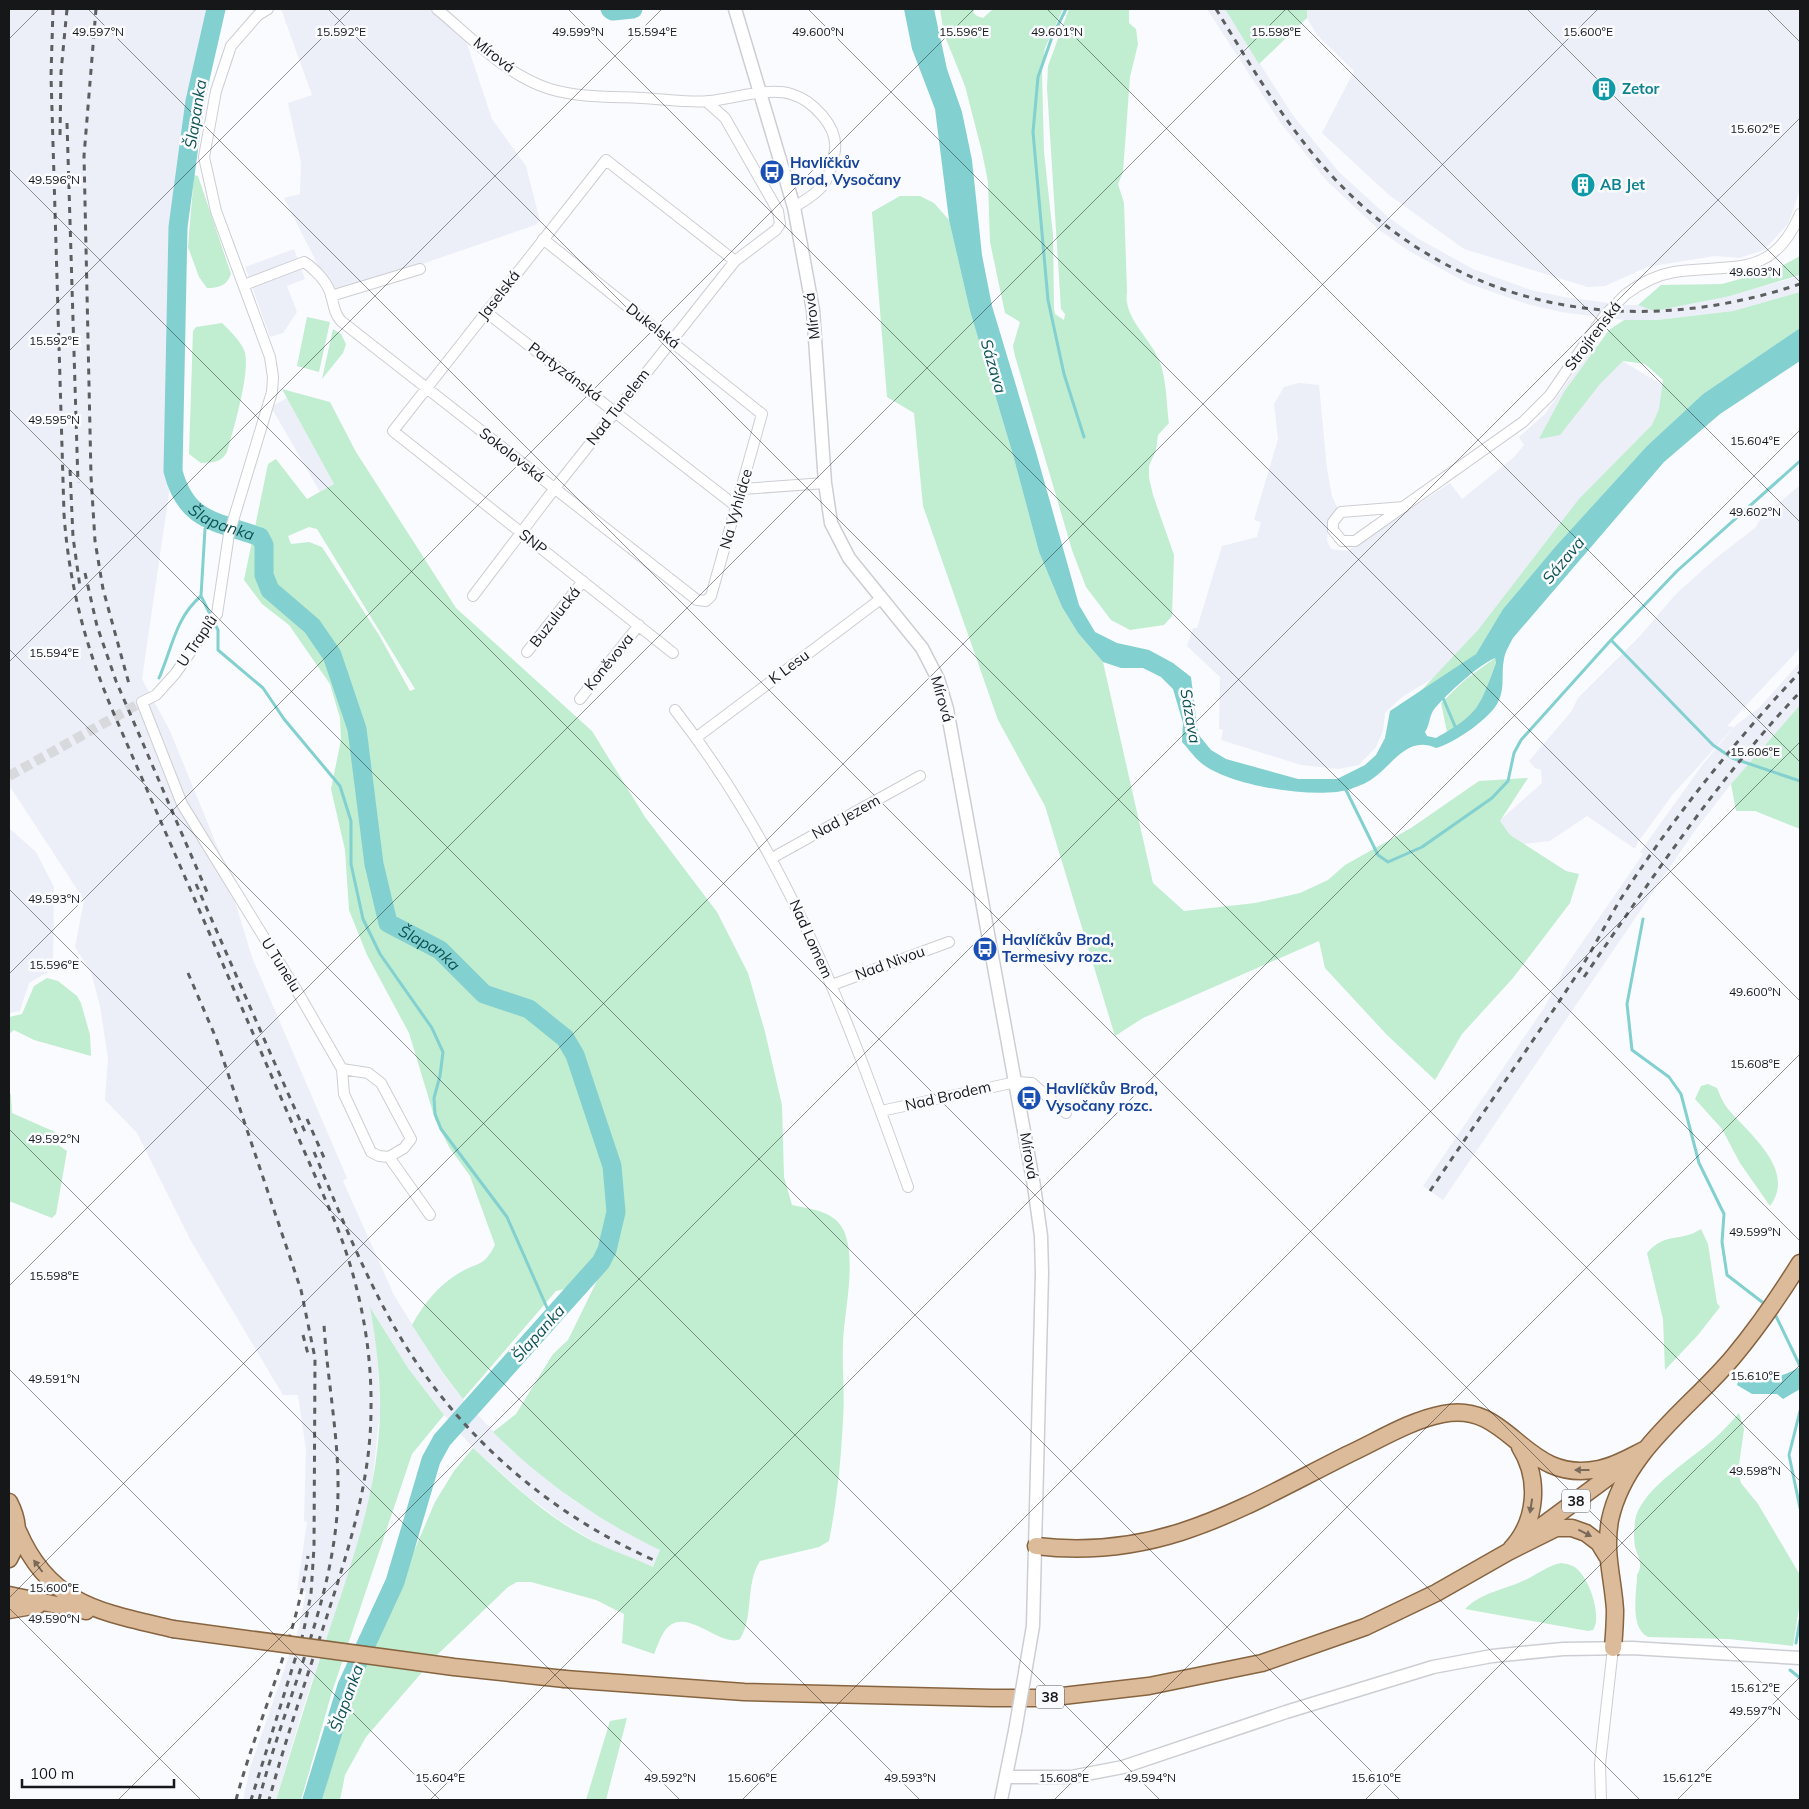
<svg xmlns="http://www.w3.org/2000/svg" width="1809" height="1809" viewBox="0 0 1809 1809" font-family="Mulish,sans-serif">
  <rect width="100%" height="100%" fill="#fafbfe"/>
  <!-- built -->
  <path fill="#eceff8" d="M9,9H208L173,198L169,243L165,461L170,486L142,679L170,731L220,853L252,957L347,1178L343,1181L394,1295L443,1374L463,1399L507,1446L576,1502L661,1550L653,1567L602,1546L562,1522L526,1495L473,1448L444,1415L408,1368L371,1308L377,1351L380,1410L371,1494L356,1552L304,1705L276,1800H243L250,1768L299,1627L306,1592L297,1590L307,1522L304,1521L306,1450L298,1395H283L191,1241L137,1133L105,1100L108,1058L100,1006L91,972L75,947L84,900L9,785Z
    M281,9H430L465,38L492,119L526,166L540,221L535,225L425,263L336,289L325,279L284,198L300,194L301,163L288,103L312,95Z
    M1207,9H1225L1292,114L1338,171L1388,217L1417,238L1473,269L1531,290L1564,297L1624,305H1656L1730,296L1800,276V292L1733,311L1657,320H1624L1561,312L1527,304L1467,283L1409,251L1378,229L1327,181L1280,122Z
    M1307,9H1800V190L1792,213L1788,224L1764,250L1739,258L1714,256L1647,267L1605,286L1588,287L1464,249L1389,195L1322,133L1354,71L1317,35L1307,18Z
    M294,249L305,279L287,286L297,312L283,333L270,337L245,267Z
    M1594,344L1671,390L1686,407L1440,674L1402,697L1385,713L1383,731L1376,747L1359,765L1338,769L1301,765L1221,740L1223,730L1219,729L1220,677L1187,646L1193,628H1197L1222,546L1257,537L1261,522L1254,520L1278,439L1274,404L1284,387L1299,383L1319,385L1327,469L1332,496L1338,509L1329,519L1327,541L1331,549L1347,551L1450,483L1462,499L1514,457L1524,445L1519,437L1545,414Z
    M287,398L334,484L320,492L271,407Z
    M1800,485V648L1727,726L1734,727L1673,794L1638,842L1635,849L1587,816L1550,841L1508,846L1499,821L1542,783L1541,770L1535,768L1529,761L1571,712L1578,698L1639,637L1676,594L1716,558L1755,528L1762,517Z
    M1800,662V705L1731,784L1696,829L1443,1200L1423,1186L1544,1008L1566,966L1643,854L1640,852L1703,764L1736,725L1759,708Z
    M9,828L36,852L54,887L53,964L48,972L29,983L20,1011L9,1013Z"/>
  <!-- green -->
  <path fill="#c1edd0" fill-rule="evenodd" d="M940,9H975L973,12L977,16L983,18L993,9H1063L1045,48L1042,71L1044,152L1053,235L1054,309L1055,314L1064,320L1065,314L1061,309L1047,88L1048,66L1069,9H1129V23L1136,29L1138,44L1130,77L1123,172L1118,184L1124,203L1127,292C1123,315 1146,335 1156,354C1167,373 1166,402 1169,423L1158,435L1156,450L1149,466V478L1153,495L1174,555L1172,616L1164,625L1130,630L1111,620L1086,587L1072,550L1015,356L1013,346L1020,322L1005,313L990,242L988,182L982,152L965,86L944,34Z
    M1225,9H1307V18L1259,64Z
    M194,175L198,176L231,274C227,286 218,288 207,288L199,277L188,247Z
    M900,196H920L934,203L949,220L970,311L1013,455L1039,552L1062,607L1078,633L1103,662L1153,883L1184,911L1255,903L1300,893L1328,880L1345,865L1411,828L1479,781L1528,778L1500,821L1510,835L1566,871L1579,874L1570,903L1513,978L1462,1034L1435,1080L1387,1035L1325,968L1319,941L1143,1018L1115,1036L1045,806L998,720L923,506L914,413L887,397L872,212Z
    M1800,256V275L1730,296L1654,311L1638,305L1661,285L1722,284L1776,269Z
    M1800,292V328L1703,394L1647,446L1556,546L1503,609L1476,654L1415,697L1478,630L1579,499L1652,425L1659,409L1663,380L1645,364L1623,361L1600,384L1560,435L1539,439L1564,392L1609,330L1624,320H1657L1733,311Z
    M307,317L330,322L319,372L297,366Z
    M222,323C230,331 239,339 244,350C252,368 233,431 227,452C221,463 213,462 201,463L189,454L193,331L196,327Z
    M333,329L341,334L346,344L343,353L322,379Z
    M282,389L330,402L356,452L456,608L592,731L645,817L717,912L748,973L765,1032L782,1105L784,1177L792,1205C811,1209 835,1211 844,1231C857,1262 844,1311 843,1344C842,1370 845,1395 843,1420C841,1460 837,1501 829,1541L819,1547L760,1561C745,1584 754,1617 740,1639C720,1649 684,1602 664,1632C660,1638 657,1647 654,1654L622,1643L624,1614L596,1600L531,1582H517L508,1587L437,1655L366,1737L345,1775L340,1800H322L351,1698L435,1502L454,1471L473,1448C512,1484 554,1524 603,1546C620,1554 637,1559 653,1567L660,1550C599,1521 541,1480 493,1432L516,1414L553,1354L568,1340L618,1238L600,1246L594,1263L578,1286L556,1291L463,1399L443,1373L412,1325C424,1303 438,1286 459,1273C479,1261 483,1268 495,1245L470,1176L449,1147L435,1119L409,1033L367,955L349,910L345,850L331,789L341,740L340,718L330,684L289,625L262,604L244,580L268,464L276,459L307,499L334,484ZM309,527L317,529L415,689L410,691L379,635L322,547L309,542L291,544L288,536Z
    M1495,658L1496,663C1483,696 1481,714 1447,732L1441,703L1466,679Z
    M1800,705V829L1755,811H1736L1731,784Z
    M47,978L58,981L77,996L81,1003L90,1035L91,1056L34,1040L14,1030L9,1034V1017L22,1014L34,986Z
    M1708,1084L1717,1088C1720,1095 1723,1103 1728,1109C1749,1134 1797,1170 1770,1206L1740,1163L1722,1129L1695,1099L1701,1086Z
    M9,1091L11,1095L12,1113L55,1132L57,1144L67,1151L56,1214L52,1218L9,1201Z
    M1701,1229L1708,1244L1717,1303L1720,1307L1698,1335L1665,1370L1663,1319L1647,1253C1666,1231 1680,1243 1701,1229Z
    M370,1307L408,1368L444,1415L412,1454L332,1692L301,1800H276C293,1746 309,1691 327,1637C352,1562 379,1489 380,1409C380,1374 376,1340 370,1307Z
    M1739,1413L1744,1429L1738,1472L1741,1483L1758,1504L1800,1575V1602L1793,1646L1729,1639L1648,1637C1629,1627 1637,1593 1637,1575C1643,1565 1639,1559 1636,1550C1633,1542 1634,1524 1636,1516C1646,1486 1692,1459 1715,1438C1723,1431 1731,1422 1739,1413Z
    M1561,1563C1568,1564 1574,1565 1579,1571C1590,1582 1602,1616 1593,1630L1588,1631L1465,1609C1482,1592 1504,1590 1525,1580C1538,1574 1547,1566 1561,1563Z
    M627,1718L606,1800H586L610,1721Z"/>
  <!-- water -->
  <path fill="#83d0d0" fill-rule="evenodd" d="M904,9H934L947,69L962,112L972,160L982,255L992,306L1036,452L1079,605L1095,632L1117,643L1149,650L1173,663L1191,677L1198,734L1211,750L1226,759L1298,779H1337L1365,765L1376,755L1385,738L1390,711L1476,654L1503,609L1556,546L1647,446L1703,394L1800,328V361L1720,414L1664,462L1513,638C1510,644 1505,652 1504,659C1501,673 1505,687 1499,700C1493,717 1453,744 1436,748C1407,735 1393,765 1372,779C1367,783 1358,786 1351,789C1317,800 1227,786 1200,762C1193,756 1188,748 1182,742L1183,723L1173,689L1161,677L1143,668H1121L1103,662L1078,633L1062,607L1039,552L1013,455L970,311L949,220L935,109L912,49ZM1495,658L1496,663C1479,708 1479,714 1436,738L1427,736L1425,732C1430,725 1429,715 1435,708C1449,692 1476,667 1495,658Z
    M1800,1367V1389L1783,1399L1777,1394H1752L1737,1385L1739,1378C1767,1378 1774,1381 1800,1367Z"/>
  <g fill="none" stroke-linecap="round" stroke-linejoin="round">
    <!-- stream -->
    <path stroke="#83d0d0" stroke-width="3" d="M1066,9L1052,37L1038,77L1033,132L1048,300L1064,374L1084,437
      M201,596L218,630V650L263,688L284,719L340,786L351,821V864L363,919L380,954L432,1028L443,1052L440,1076L434,1098L435,1114L441,1129L507,1217L552,1319
      M1611,640L1713,745L1732,758L1800,781
      M159,678C172,649 175,618 201,596L205,529L211,519
      M1443,698L1457,731
      M1345,788L1378,855L1388,862L1422,847L1492,798L1508,781L1514,753L1521,740L1611,640L1677,571L1800,461
      M1643,919L1627,1004L1632,1050L1669,1077L1681,1094L1699,1163L1724,1214L1722,1242L1727,1275L1766,1305
      M1774,1312L1800,1366
      M1800,1411L1789,1455L1800,1508
      M1796,1643L1800,1620
      M1790,1670L1800,1678"/>
    <!-- river -->
    <g stroke="#83d0d0" stroke-width="19">
      <path id="s1" d="M216,9L195,101L178,227L173,471C186,522 216,521 260,537L264,545V575L270,590L312,626L332,655L357,729L374,864L388,923L440,950L484,994L529,1009L565,1038L575,1055L612,1166L616,1212L607,1250L601,1262L442,1440L431,1460L395,1582L347,1686L312,1800"/>
      <path d="M610,9L613,11L633,9"/>
    </g>
    <!-- minor-tunnel -->
    <path stroke="#d8d9dc" stroke-width="10" stroke-dasharray="10 5" stroke-linecap="butt" d="M9,776L142,702"/>
    <defs>
      <path id="minor" d="M268,9L258,15L231,46L216,91L204,157L216,211L270,357L273,377L272,392L229,534L217,614L175,674L156,695L142,702L182,804L300,996L342,1069L344,1094L371,1152L379,1156L389,1157L430,1215
        M437,9C471,37 507,76 550,89C583,99 622,96 656,99C673,100 692,103 709,101C732,99 768,87 791,94C812,100 838,126 835,150C830,183 822,191 794,207
        M244,285L304,262C314,268 326,281 330,292C334,303 333,312 341,321L697,600L706,601L711,596L762,414L543,239
        M1626,294C1641,283 1656,275 1674,272C1730,263 1772,281 1800,214
        M331,296L420,269
        M486,312L737,507
        M743,489L825,483
        M1404,507L1341,512L1333,522V530L1342,541H1355L1523,422L1550,395L1591,335
        M473,596L555,488L735,261L776,230L780,224L778,211L725,118L707,102
        M527,652L583,581
        M673,653L393,431L606,160L735,261
        M580,699L639,625
        M675,710C788,855 847,1017 908,1187
        M697,737L882,598
        M772,858L920,776
        M832,985L949,942
        M342,1069L368,1073L381,1083L411,1139L404,1148L389,1157
        M881,1111L1016,1082L1032,1083L1066,1113
        M1601,1800L1600,1764L1613,1648"/>
      <path id="tertiary" d="M735,9L794,207L813,310L825,483L831,523L849,558L922,648L938,679L947,709L1034,1186L1041,1236L1042,1273L1033,1626L1026,1667
        M1006,1777H1071L1123,1767L1286,1712L1433,1667L1492,1656L1563,1649L1632,1648L1800,1658
        M1001,1800L1015,1731"/>
      <path id="primary" d="M9,1502C19,1521 20,1540 9,1559
        M1538,1529L1623,1466
        M18,1531C50,1606 102,1612 173,1629
        M1036,1546C1161,1561 1243,1507 1349,1454C1379,1440 1411,1420 1443,1414C1511,1400 1523,1485 1599,1469C1615,1466 1630,1457 1644,1450
        M1511,1549C1537,1521 1540,1479 1520,1447
        M9,1595L86,1611
        M9,1610L38,1605
        M1613,1648C1614,1636 1615,1623 1615,1610C1613,1578 1604,1553 1610,1520C1625,1450 1691,1408 1734,1356C1758,1327 1780,1295 1800,1263
        M565,1679L744,1692L992,1698H1045L1149,1686L1262,1663L1365,1627L1436,1593L1508,1552L1556,1528H1572L1586,1533L1599,1543L1607,1556"/>
    </defs>
    <!-- minor casing -->
    <use href="#minor" stroke="#cdced3" stroke-width="12"/>
    <!-- tertiary casing -->
    <use href="#tertiary" stroke="#cdced3" stroke-width="15"/>
    <!-- primary casing -->
    <use href="#primary" stroke="#876440" stroke-width="19"/>
    <!-- minor -->
    <use href="#minor" stroke="#fff" stroke-width="10"/>
    <!-- tertiary -->
    <use href="#tertiary" stroke="#fff" stroke-width="12"/>
    <!-- primary -->
    <use href="#primary" stroke="#dcbb9a" stroke-width="16"/>
    <!-- rail -->
    <path stroke="#5d5e60" stroke-width="3" stroke-dasharray="6 6" stroke-linecap="butt" d="M53,9L51,76L64,514C69,585 86,649 114,714L336,1224C359,1283 372,1345 371,1409C371,1480 349,1548 327,1616C307,1677 286,1738 269,1800
      M96,9L84,156L91,476L95,541L103,589L129,684
      M1216,9C1251,66 1286,126 1332,176C1457,311 1630,341 1800,284
      M67,123L78,483
      M60,135L61,72L67,9
      M70,470L73,537L80,587
      M85,573L97,626L116,681L207,892
      M196,884L305,1132
      M188,973L216,1038L301,1290L315,1358L314,1547L311,1594L303,1634L251,1800
      M1584,977C1652,878 1718,779 1800,692
      M307,1119L325,1160
      M314,1152C338,1209 361,1267 391,1321C450,1428 544,1512 656,1561
      M1430,1191C1477,1121 1526,1052 1572,982C1590,955 1604,927 1620,900C1672,819 1734,742 1800,672
      M303,1335L308,1354
      M236,1800C258,1718 296,1641 308,1556
      M259,1800C283,1705 329,1613 337,1515C342,1451 328,1389 324,1325"/>
    <defs>
      <path id="minor-bridge" d="M1591,335L1605,315L1626,294"/>
      <path id="tertiary-bridge" d="M1015,1731L1026,1667"/>
      <path id="primary-bridge" d="M173,1629L454,1667L565,1679"/>
    </defs>
    <!-- minor-bridge casing -->
    <use href="#minor-bridge" stroke="#cdced3" stroke-width="12" stroke-linecap="butt"/>
    <!-- tertiary-bridge casing -->
    <use href="#tertiary-bridge" stroke="#cdced3" stroke-width="15" stroke-linecap="butt"/>
    <!-- primary-bridge casing -->
    <use href="#primary-bridge" stroke="#876440" stroke-width="19" stroke-linecap="butt"/>
    <!-- minor-bridge -->
    <use href="#minor-bridge" stroke="#fff" stroke-width="10"/>
    <!-- tertiary-bridge -->
    <use href="#tertiary-bridge" stroke="#fff" stroke-width="12"/>
    <!-- primary-bridge -->
    <use href="#primary-bridge" stroke="#dcbb9a" stroke-width="16"/>
  </g>
  <!-- one-way arrows -->
  <defs><path id="oneway-solid" d="M-6-.8H1V-3.2L6.5 0L1 3.2V.8H-6Z" transform="scale(1.25)"/></defs>
  <g fill="#796959">
    <use href="#oneway-solid" transform="translate(1582 1470) rotate(180)"/>
    <use href="#oneway-solid" transform="translate(1531 1506) rotate(99)"/>
    <use href="#oneway-solid" transform="translate(1585 1533) rotate(27)"/>
    <use href="#oneway-solid" transform="translate(38 1566) rotate(-127)"/>
  </g>
  <!-- ticks -->
  <path fill="none" stroke="#161718" stroke-width="1" stroke-opacity="0.45" d="M88,9L1800,1721M328,9L1800,1481M568,9L1800,1241M808,9L1800,1001M1047,9L1800,762M1287,9L1800,522M1527,9L1800,282M1767,9L1800,42M9,39L39,9M9,169L1640,1800M9,351L351,9M9,409L1400,1800M9,649L1160,1800M9,662L662,9M9,889L920,1800M9,974L974,9M9,1129L680,1800M9,1286L1286,9M9,1369L440,1800M9,1598L1598,9M9,1608L201,1800M118,1800L1800,118M430,1800L1800,430M742,1800L1800,742M1054,1800L1800,1054M1365,1800L1800,1365M1677,1800L1800,1677"/>
  <!-- icons -->
  <defs>
    <symbol id="building-disc" viewBox="-11 -11 22 22"><circle r="9.5" fill="#0f9aa8" stroke="#fafbfe"/><path d="M-4-6H4V6H1V3H-1V6H-4ZM-2.5-4.3h1.7v1.8h-1.7ZM.8-4.3h1.7v1.8H.8ZM-2.5-1h1.7V.8h-1.7ZM.8-1h1.7V.8H.8Z" fill="#fff"/></symbol>
    <symbol id="bus-disc" viewBox="-11 -11 22 22"><circle r="9.5" fill="#1a4fb4" stroke="#fafbfe"/><path d="M-5-6H5V4H4V6H2V4H-2V6H-4V4H-5ZM-3.5-4V0h7V-4ZM-3.5 1.2v1.5H-2V1.2ZM2 1.2v1.5H3.5V1.2Z" fill="#fff"/></symbol>
  </defs>
  <g fill-rule="evenodd">
    <use href="#building-disc" x="1590" y="75" width="28" height="28"/>
    <use href="#bus-disc" x="758" y="158" width="28" height="28"/>
    <use href="#building-disc" x="1569" y="171" width="28" height="28"/>
    <use href="#bus-disc" x="971" y="935" width="28" height="28"/>
    <use href="#bus-disc" x="1015" y="1084" width="28" height="28"/>
  </g>
  <g text-anchor="middle" stroke-width="5" stroke-linejoin="round" paint-order="stroke">
    <!-- shield labels -->
    <g fill="#fafbfe" stroke="#5a5b5d" stroke-width="1">
      <rect x="1562" y="1489.5" width="28" height="23" rx="4"/>
      <rect x="1036" y="1685.5" width="28" height="23" rx="4"/>
    </g>
    <g font-size="14" font-weight="bold" fill="#161718">
      <text x="1576" y="1506">38</text>
      <text x="1050" y="1702">38</text>
    </g>
    <!-- street labels -->
    <g font-size="15" fill="#161718" stroke="#fafbfe">
      <text transform="translate(494 55) rotate(38)" y="5">Mírová</text>
      <text transform="translate(499 295) rotate(-52)" y="5">Jaselská</text>
      <text transform="translate(812 316) rotate(-97)" y="5">Mírová</text>
      <text transform="translate(653 326) rotate(38)" y="5">Dukelská</text>
      <text transform="translate(1593 336) rotate(-53)" y="5">Strojírenská</text>
      <text transform="translate(565 372) rotate(37)" y="5">Partyzánská</text>
      <text transform="translate(618 407) rotate(-52)" y="5">Nad Tunelem</text>
      <text transform="translate(512 455) rotate(38)" y="5">Sokolovská</text>
      <text transform="translate(736 509) rotate(-74)" y="5">Na Vyhlídce</text>
      <text transform="translate(533 542) rotate(38)" y="5">SNP</text>
      <text transform="translate(555 617) rotate(-52)" y="5">Buzulucká</text>
      <text transform="translate(197 641) rotate(-56)" y="5">U Traplů</text>
      <text transform="translate(609 662) rotate(-51)" y="5">Koněvova</text>
      <text transform="translate(789 667) rotate(-37)" y="5">K Lesu</text>
      <text transform="translate(942 699) rotate(74)" y="5">Mírová</text>
      <text transform="translate(846 817) rotate(-29)" y="5">Nad Jezem</text>
      <text transform="translate(811 939) rotate(66)" y="5">Nad Lomem</text>
      <text transform="translate(890 963) rotate(-20)" y="5">Nad Nivou</text>
      <text transform="translate(281 965) rotate(58)" y="5">U Tunelu</text>
      <text transform="translate(948 1096) rotate(-13)" y="5">Nad Brodem</text>
      <text transform="translate(1029 1156) rotate(80)" y="5">Mírová</text>
    </g>
    <!-- culture labels -->
    <g font-size="15" font-weight="bold" fill="#0d838f" stroke="#fafbfe" text-anchor="start">
      <text x="1622" y="94">Zetor</text>
      <text x="1600" y="190">AB Jet</text>
    </g>
    <!-- transit labels -->
    <g font-size="15" font-weight="bold" fill="#164399" stroke="#fafbfe" text-anchor="start">
      <text x="790" y="168">Havlíčkův<tspan x="790" dy="17">Brod, Vysočany</tspan></text>
      <text x="1002" y="945">Havlíčkův Brod,<tspan x="1002" dy="17">Termesivy rozc.</tspan></text>
      <text x="1046" y="1094">Havlíčkův Brod,<tspan x="1046" dy="17">Vysočany rozc.</tspan></text>
    </g>
    <!-- water labels -->
    <g font-size="16" font-style="italic" fill="#0c5253" stroke="#fafbfe">
      <text transform="translate(195 114) rotate(-81)" y="6">Šlapanka</text>
      <text transform="translate(994 366) rotate(74)" y="6">Sázava</text>
      <text dy="6" stroke="none"><textPath href="#s1" startOffset="541">Šlapanka</textPath></text>
      <text transform="translate(1563 560) rotate(-50)" y="6">Sázava</text>
      <text transform="translate(1191 716) rotate(80)" y="6">Sázava</text>
      <text dy="6" stroke="none"><textPath href="#s1" startOffset="1051">Šlapanka</textPath></text>
      <text transform="translate(538 1333) rotate(-48)" y="6">Šlapanka</text>
      <text transform="translate(346 1698) rotate(-70)" y="6">Šlapanka</text>
    </g>
  </g>
  <g font-size="12" text-anchor="middle" fill="#161718" stroke="#fafbfe" stroke-width="5" stroke-linejoin="round" paint-order="stroke">
    <text x="98" y="36">49.597°N</text>
    <text x="341" y="36">15.592°E</text>
    <text x="578" y="36">49.599°N</text>
    <text x="652" y="36">15.594°E</text>
    <text x="818" y="36">49.600°N</text>
    <text x="964" y="36">15.596°E</text>
    <text x="1057" y="36">49.601°N</text>
    <text x="1276" y="36">15.598°E</text>
    <text x="1588" y="36">15.600°E</text>
    <text x="1755" y="133">15.602°E</text>
    <text x="54" y="184">49.596°N</text>
    <text x="1755" y="276">49.603°N</text>
    <text x="54" y="345">15.592°E</text>
    <text x="54" y="424">49.595°N</text>
    <text x="1755" y="445">15.604°E</text>
    <text x="1755" y="516">49.602°N</text>
    <text x="54" y="657">15.594°E</text>
    <text x="1755" y="756">15.606°E</text>
    <text x="54" y="903">49.593°N</text>
    <text x="54" y="969">15.596°E</text>
    <text x="1755" y="996">49.600°N</text>
    <text x="1755" y="1068">15.608°E</text>
    <text x="54" y="1143">49.592°N</text>
    <text x="1755" y="1236">49.599°N</text>
    <text x="54" y="1280">15.598°E</text>
    <text x="1755" y="1380">15.610°E</text>
    <text x="54" y="1383">49.591°N</text>
    <text x="1755" y="1475">49.598°N</text>
    <text x="54" y="1592">15.600°E</text>
    <text x="54" y="1623">49.590°N</text>
    <text x="1755" y="1692">15.612°E</text>
    <text x="1755" y="1715">49.597°N</text>
    <text x="440" y="1782">15.604°E</text>
    <text x="670" y="1782">49.592°N</text>
    <text x="752" y="1782">15.606°E</text>
    <text x="910" y="1782">49.593°N</text>
    <text x="1064" y="1782">15.608°E</text>
    <text x="1150" y="1782">49.594°N</text>
    <text x="1376" y="1782">15.610°E</text>
    <text x="1687" y="1782">15.612°E</text>
  </g>
  <!-- border -->
  <rect width="1809" height="1809" fill="none" stroke="#161718" stroke-width="20"/>
  <!-- scale -->
  <path d="M22 1779v8h152v-8" fill="none" stroke="#161718" stroke-width="2.5"/>
  <text x="30" y="1779" font-size="15" fill="#161718" stroke="#fafbfe" stroke-width="4" paint-order="stroke">100 m</text>
</svg>
